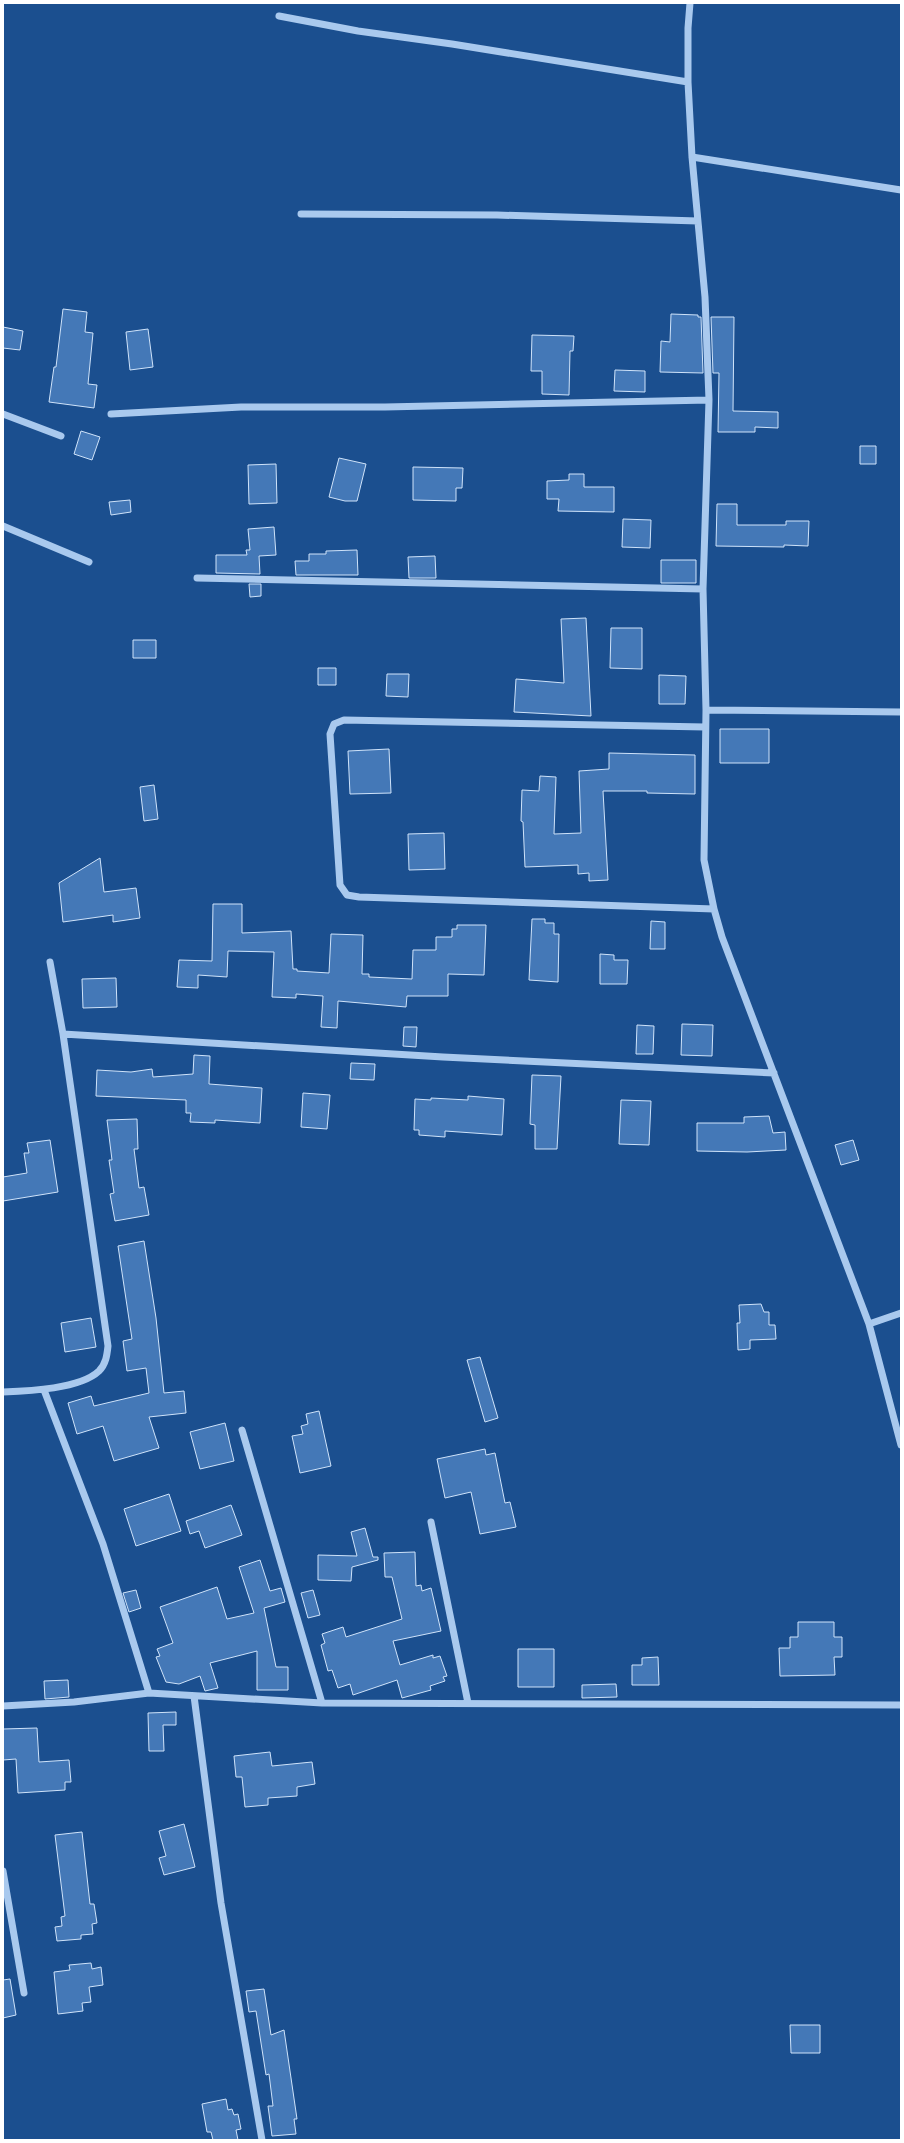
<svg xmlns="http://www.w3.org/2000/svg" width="904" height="2143" viewBox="0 0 904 2143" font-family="'Archivo Narrow',sans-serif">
  <rect width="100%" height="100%" fill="#1b4f8f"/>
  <!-- building -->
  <path fill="#4478b7" stroke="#cfe3fa" d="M63,309L87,312L85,332L93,333L88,384L97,385L94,408L49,402L54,367H56Z
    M671,314L698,315V317H701L703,373L660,372L661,341L670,342Z
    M711,317H734L733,411L778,412V428L755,427V432H718L719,373H713Z
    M3,327L23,331L20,350L3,348Z
    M148,329L153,367L130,370L126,332Z
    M532,335L574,336L573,351H570L569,395L542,394V371H531Z
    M615,370L645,371V392L614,391Z
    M81,431L100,437L92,460L74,454Z
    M860,446H876V464H860Z
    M339,458L366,464L357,501H345L329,497Z
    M276,464L277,503L249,504L248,465Z
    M413,467L463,468L462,488H456V501L413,500Z
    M569,474H584V487H614V512L558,511L559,499H547V481L569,480Z
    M130,500L131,512L111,515L109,502Z
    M717,504H737V525H786V521H809L808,546L784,545V547L716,546Z
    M623,519L651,520L650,548L622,547Z
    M274,527L276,555L259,556L260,574L216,573V555H247L246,550H250L248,529Z
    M357,550L358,575H296L295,561H309V554H326V551Z
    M435,556L436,578H409L408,557Z
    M661,560H696V583H661Z
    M249,584H261V596L250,597Z
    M586,618L591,716L514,712L516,679L564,683L561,619Z
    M611,628H642V669L610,668Z
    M133,640H156V658H133Z
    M318,668H336V685H318Z
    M387,674H409L408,697L386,696Z
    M659,675L686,676L685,704H659Z
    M720,729H769V763H720Z
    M389,749L391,793L350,794L348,751Z
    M609,753L695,755V794L647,793V791H603L608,880L589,881V873L578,874V865L525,867L523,822L521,821L522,790L539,791L540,776L556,777L554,834L581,833L579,771L609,769Z
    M154,785L158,819L144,821L140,787Z
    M444,833L445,869L409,870L408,834Z
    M100,858L104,892L136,888L140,918L113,922V915L63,922L59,883Z
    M213,904H242V933L291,931L293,969H297V971L329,973L331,934L363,935L362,974H369V977L412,979L413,950H436V937H452V929H457V925H486L484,975L448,974V996H407L406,1007L338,1001L337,1028L321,1027L323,996L296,994V998L272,997L274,952L228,951L227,977L198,975V988L177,987L179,960L212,961Z
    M532,919H545V923H554V934H559L558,982L529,980Z
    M651,921L665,922V949H650Z
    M600,954L614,955V960H628L627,984H600Z
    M116,978L117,1007L83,1008L82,979Z
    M682,1024L713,1025L712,1056L681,1055Z
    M637,1025L654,1026L653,1054H636Z
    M404,1027H417L416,1047L403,1046Z
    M194,1055L210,1056L209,1084L262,1088L260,1123L215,1120V1123L190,1122L191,1113H186V1100L96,1096L97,1070L131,1072L152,1069L153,1077L193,1074Z
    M351,1063L375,1064L374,1080L350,1079Z
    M532,1075L561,1076L557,1149H535V1125L530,1124Z
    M303,1093L330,1095L327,1129L301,1127Z
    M468,1096L504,1099L502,1135L445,1131V1137L419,1135V1130H414L415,1099L431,1100V1098L468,1100Z
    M621,1100L651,1101L649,1145L619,1144Z
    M769,1116L773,1133L785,1132L786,1150L747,1152L697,1151V1123H744V1117Z
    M137,1119L138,1149H134L139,1188L144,1187L149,1215L115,1221L110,1194L114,1193L109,1160H112L107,1120Z
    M50,1140L58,1192L3,1201V1177L27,1173L24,1153H29L27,1143Z
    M853,1140L859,1160L841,1165L835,1145Z
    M144,1241L156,1318L164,1393L184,1391L186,1413L149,1417L159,1448L114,1461L103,1426L77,1434L68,1403L91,1396L94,1406L149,1393L146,1368L127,1371L123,1341L132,1339L118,1246Z
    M761,1304L764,1312H769V1325H775L776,1339L750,1340V1349L738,1350L737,1323H740L739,1305Z
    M91,1318L96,1347L65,1352L61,1323Z
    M480,1357L498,1418L485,1422L467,1360Z
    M319,1411L331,1466L300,1473L292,1436L303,1434L301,1426L308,1424L306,1414Z
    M225,1423L234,1461L200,1469L190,1432Z
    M485,1449L486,1455L495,1453L505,1503L510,1502L516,1527L480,1534L471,1492L445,1498L437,1459Z
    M169,1494L181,1531L136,1546L124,1509Z
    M231,1505L242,1535L205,1548L199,1531L190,1534L186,1521Z
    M365,1528L373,1557H378V1560L352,1567L351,1581L318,1580V1555L357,1556L351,1532Z
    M415,1552L416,1586L421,1585L422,1591L431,1588L441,1631L393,1641L400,1665L433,1655V1658L440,1656L447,1676L443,1677L445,1681L430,1686L431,1690L402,1698L397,1680L353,1695L350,1684L338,1688L332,1670L328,1671L321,1645L325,1643L322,1634L343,1627L346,1637L402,1619L392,1577H385L384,1553Z
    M260,1560L270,1591L281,1588L285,1602L264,1608L276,1667H288V1690H257V1651L210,1663L218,1688L205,1691L200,1676L179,1684L166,1682L156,1657L160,1656L157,1649L173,1643L160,1607L217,1587L227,1619L254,1613L239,1567Z
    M136,1590L141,1608L129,1612L123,1593Z
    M313,1590L320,1615L308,1618L301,1593Z
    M798,1622H834V1637H842V1657H834L835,1675L780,1676L779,1648H790V1637H798Z
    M518,1649H554V1687H518Z
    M658,1657L659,1685H632V1665H642V1658Z
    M68,1680L69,1697L45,1699L44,1681Z
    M616,1684L617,1697L582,1698V1685Z
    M176,1712V1725H163L164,1751H149L148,1713Z
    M37,1728L39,1762L69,1760L71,1782H65V1790L18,1793L16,1759L3,1760V1729Z
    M270,1752L272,1766L312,1762L315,1784L297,1787V1796L268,1798V1805L245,1807L242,1777H236L234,1756Z
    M184,1824L195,1867L164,1875L159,1858L166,1856L159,1831Z
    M82,1832L90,1904H94L97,1923L92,1924L93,1934L81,1935V1939L57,1941L55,1927L62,1926L61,1917L65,1916L55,1835Z
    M91,1963L92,1969L101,1967L103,1985L89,1987L91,2002L82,2003L83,2011L58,2014L54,1972L70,1970L69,1965Z
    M10,1979L16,2015L3,2018V1980Z
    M264,1989L271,2035L284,2030L297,2119H294L296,2134L272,2136L268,2106H273L269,2074L266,2075L256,2011L249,2012L246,1991Z
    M790,2025H820V2053H791Z
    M226,2099L228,2110L232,2109L234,2115L238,2114L241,2129L236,2130L238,2140H213L211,2132H207L202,2104Z"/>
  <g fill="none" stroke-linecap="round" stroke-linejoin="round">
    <!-- minor -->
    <path stroke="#a9c9ee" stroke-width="7" d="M690,3L688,28V82L692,157L705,297L709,400L703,589L706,710L704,860L714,909L722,937L869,1324L901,1445
      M279,16L358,31L452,44L688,82
      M692,157L901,190
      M301,214L497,215L698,221
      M3,414L61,436
      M111,414L241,407H385L709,400
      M3,526L89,562
      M197,578L703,589
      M706,710L901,712
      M705,727L344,720L334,724L330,734L340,885L347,895L359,897L714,909
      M63,1034L443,1057L774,1073
      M869,1324L901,1313
      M44,1390L103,1544L149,1693
      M3,1392C29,1391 80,1389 99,1371C106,1364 107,1355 108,1346L63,1034L50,962
      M242,1430L322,1703
      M431,1522L468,1703
      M194,1696L221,1903L262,2140
      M3,1706L74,1702L149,1693L322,1703L901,1705
      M3,1871L24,1993"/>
  </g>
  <!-- border -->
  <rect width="904" height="2143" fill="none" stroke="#ffffff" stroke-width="8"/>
</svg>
